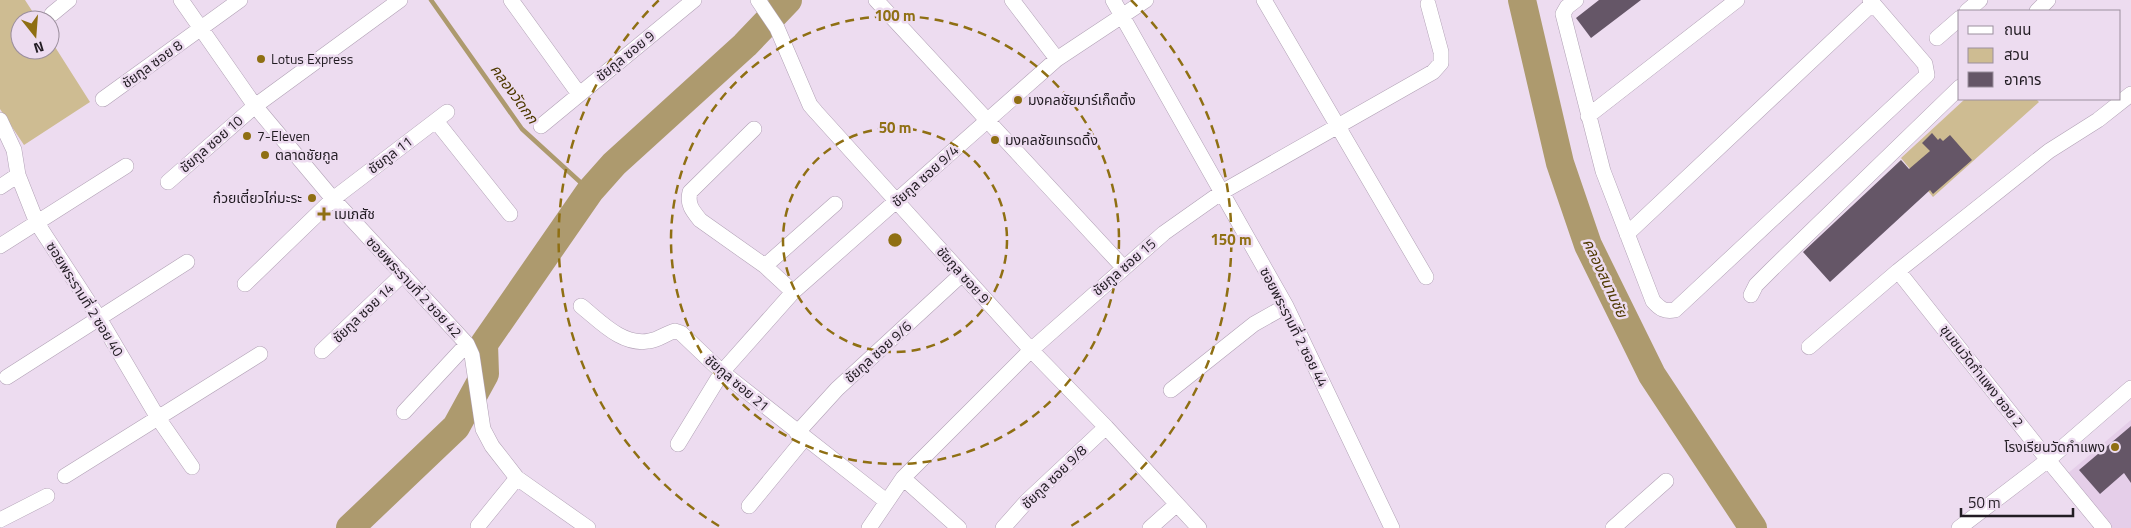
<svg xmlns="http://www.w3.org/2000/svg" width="2131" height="528" viewBox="0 0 2131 528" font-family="'Titillium Web','Noto Sans Thai',sans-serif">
  <rect width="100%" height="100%" fill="#eddcf0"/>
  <!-- built -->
  <path fill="#e5cee9" d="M2131,420V528H2111L2066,475Z"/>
  <!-- green -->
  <path fill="#cebc92" d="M0,0H25L38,20H20V50H50V39L90,102L24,145L0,109Z
    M1965,99H2036L2039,102L1933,197L1901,158Z"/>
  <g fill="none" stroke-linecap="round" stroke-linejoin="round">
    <!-- stream -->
    <path stroke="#ad9a6e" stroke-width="4.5" d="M431,0L522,129L590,191"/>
    <!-- river -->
    <path stroke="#ad9a6e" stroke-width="28" d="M1522,0L1560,163L1588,245L1652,375L1753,528
      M350,528L456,427L485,374L484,344L590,191L614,164L745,45L788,0"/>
  </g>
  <!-- building -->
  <path fill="#655667" d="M1599,0H1641L1591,38L1576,18Z
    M1932,133L1938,140L1940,138L1943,141L1950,135L1972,160L1933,194L1930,190L1830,282L1803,252L1901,160L1909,169L1930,151L1922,143Z
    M2131,426V483L2124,473L2100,494L2079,470Z"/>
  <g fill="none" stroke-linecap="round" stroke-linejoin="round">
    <defs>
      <path id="minor" d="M181,0L255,106L333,199L467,344L472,355L483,429L492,446L517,478L588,528
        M511,0L579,94
        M758,0L777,28L810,105L816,112L1031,350L1106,427L1199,528
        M876,0L1123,267
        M1012,0L1057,59
        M1113,0L1286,306L1392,528
        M1264,0L1426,277
        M1576,0L1567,7L1563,14L1603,171L1653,301C1660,309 1665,312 1675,310L1927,75L1925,64L1870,0
        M1967,11L1980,0
        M2037,11L2048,0
        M52,14L69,0
        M1937,38L1960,18
        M103,99L240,0
        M1588,116L1737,0
        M0,120L14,150L18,175L37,223L99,318L158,418L192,467
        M436,121L510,214
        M541,126L694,0
        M754,129L690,192C687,204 692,210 700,220L765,266L793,292
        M168,182L255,106L400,0
        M0,187L18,175
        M1627,234L1873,3
        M0,246L126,166
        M765,266L835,204
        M1898,271L2048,460L2104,528
        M245,284L333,199L447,112
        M1751,295L1756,285L1772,269L1960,87
        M581,306C600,321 622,346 649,341C659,340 666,333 675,331L681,333L722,372L886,501
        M1809,347L1898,271L2049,151L2098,120L2131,94
        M322,351L403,274
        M7,377L187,262
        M1171,390L1254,324L1286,306
        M404,412L467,344
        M797,433L837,389L962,274
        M678,444L722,372L793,292L1057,59L1146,0
        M65,476L260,354
        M903,478L959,528
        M749,506L804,439
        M0,520L47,496
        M478,526L517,478
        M869,528L903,478L1031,350L1164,233L1222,192L1433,72L1441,63V52L1428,4
        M1003,528L1027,501L1106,427
        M1150,528L1177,504
        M1613,528L1666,481
        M1959,528L2048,460L2131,388"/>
    </defs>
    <!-- minor casing -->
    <use href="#minor" stroke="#b1a1b5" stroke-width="16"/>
    <!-- minor -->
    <use href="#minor" stroke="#fff" stroke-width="15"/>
  </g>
  <!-- distance rings -->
  <g fill="none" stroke="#8f6f13" stroke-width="2.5" stroke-dasharray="9 6">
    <circle cx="895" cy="240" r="112"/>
    <circle cx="895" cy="240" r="224"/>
    <path d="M719 526A336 336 0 0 1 659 0M1131 0A336 336 0 0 1 1071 526"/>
  </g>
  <!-- markers -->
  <g fill="#8f6f13" stroke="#eddcf0" stroke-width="2">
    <circle cx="261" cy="59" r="5"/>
    <circle cx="1018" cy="100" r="5"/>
    <circle cx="247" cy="136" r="5"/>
    <circle cx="995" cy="140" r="5"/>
    <circle cx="265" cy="155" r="5"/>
    <circle cx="312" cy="198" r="5"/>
    <path d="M321.5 206.5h5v5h5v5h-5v5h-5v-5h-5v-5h5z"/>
    <circle cx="2115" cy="447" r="5"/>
  </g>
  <g text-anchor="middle" stroke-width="5" stroke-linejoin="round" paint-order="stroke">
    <!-- street labels -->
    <g font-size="14" fill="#221c23" stroke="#eddcf0">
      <text transform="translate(625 56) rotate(-39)" y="5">ชัยกูล ซอย 9</text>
      <text transform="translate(152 64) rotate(-36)" y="5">ชัยกูล ซอย 8</text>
      <text transform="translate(211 144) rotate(-41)" y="5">ชัยกูล ซอย 10</text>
      <text transform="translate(390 155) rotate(-37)" y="5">ชัยกูล 11</text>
      <text transform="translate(925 176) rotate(-42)" y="5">ชัยกูล ซอย 9/4</text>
      <text transform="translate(1124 267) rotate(-41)" y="5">ชัยกูล ซอย 15</text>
      <text transform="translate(963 275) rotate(48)" y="5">ชัยกูล ซอย 9</text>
      <text transform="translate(414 287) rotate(47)" y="5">ซอยพระรามที่ 2 ซอย 42</text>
      <text transform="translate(85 299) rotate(58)" y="5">ซอยพระรามที่ 2 ซอย 40</text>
      <text transform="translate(363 313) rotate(-44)" y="5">ชัยกูล ซอย 14</text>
      <text transform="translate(1294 327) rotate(63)" y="5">ซอยพระรามที่ 2 ซอย 44</text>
      <text transform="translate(878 352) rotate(-42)" y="5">ชัยกูล ซอย 9/6</text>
      <text transform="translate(1982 376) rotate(52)" y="5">ชุมชนวัดกำแพง ซอย 2</text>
      <text transform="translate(737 383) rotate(40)" y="5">ชัยกูล ซอย 21</text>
      <text transform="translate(1054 477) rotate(-44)" y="5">ชัยกูล ซอย 9/8</text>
    </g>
    <!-- poi labels -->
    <g font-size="14" fill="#221c23" stroke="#eddcf0" text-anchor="start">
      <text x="271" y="64">Lotus Express</text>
      <text x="1028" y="105">มงคลชัยมาร์เก็ตติ้ง</text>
      <text x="257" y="141">7-Eleven</text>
      <text x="1005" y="145">มงคลชัยเทรดดิ้ง</text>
      <text x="275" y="160">ตลาดชัยกูล</text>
      <text x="302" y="203" text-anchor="end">ก๋วยเตี๋ยวไก่มะระ</text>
      <text x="334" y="219">เมเภสัช</text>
      <text x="2105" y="452" text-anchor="end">โรงเรียนวัดกำแพง</text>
    </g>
    <!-- water labels -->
    <g font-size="15" font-style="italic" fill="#4e3900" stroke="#eddcf0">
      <text transform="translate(514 94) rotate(54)" y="5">คลองวัดกก</text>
      <text transform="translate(1605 278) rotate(65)" y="5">คลองสนามชัย</text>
    </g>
  </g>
  <circle cx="895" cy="240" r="8" fill="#8f6f13" stroke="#eddcf0" stroke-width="2.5"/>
  <g font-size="15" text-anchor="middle" font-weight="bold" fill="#8f6f13" stroke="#eddcf0" stroke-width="5" stroke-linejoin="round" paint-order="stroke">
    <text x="895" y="21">100 m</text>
    <text x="895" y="133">50 m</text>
    <text x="1231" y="245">150 m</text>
  </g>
  <!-- legend -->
  <rect x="1958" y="10" width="162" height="90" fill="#eddcf0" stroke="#9c8f9e"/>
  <rect x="1968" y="26" width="25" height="8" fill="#ffffff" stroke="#9c8f9e"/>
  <text x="2004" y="35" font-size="15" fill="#221c23">ถนน</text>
  <rect x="1968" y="48" width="25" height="15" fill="#cebc92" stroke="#9c8f9e"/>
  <text x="2004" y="60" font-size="15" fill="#221c23">สวน</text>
  <rect x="1968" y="72" width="25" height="15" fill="#655667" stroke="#9c8f9e"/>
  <text x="2004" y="85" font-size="15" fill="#221c23">อาคาร</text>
  <!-- north arrow -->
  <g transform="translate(35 35) rotate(163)"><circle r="24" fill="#eddcf0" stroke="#9c8f9e"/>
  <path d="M0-4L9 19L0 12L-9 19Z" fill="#8f6f13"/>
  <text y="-8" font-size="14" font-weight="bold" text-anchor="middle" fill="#221c23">N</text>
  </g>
  <!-- scale -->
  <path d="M1961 508v8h112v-8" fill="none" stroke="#221c23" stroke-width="2.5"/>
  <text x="1968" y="508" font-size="15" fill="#221c23" stroke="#eddcf0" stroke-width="4" paint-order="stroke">50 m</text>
</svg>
